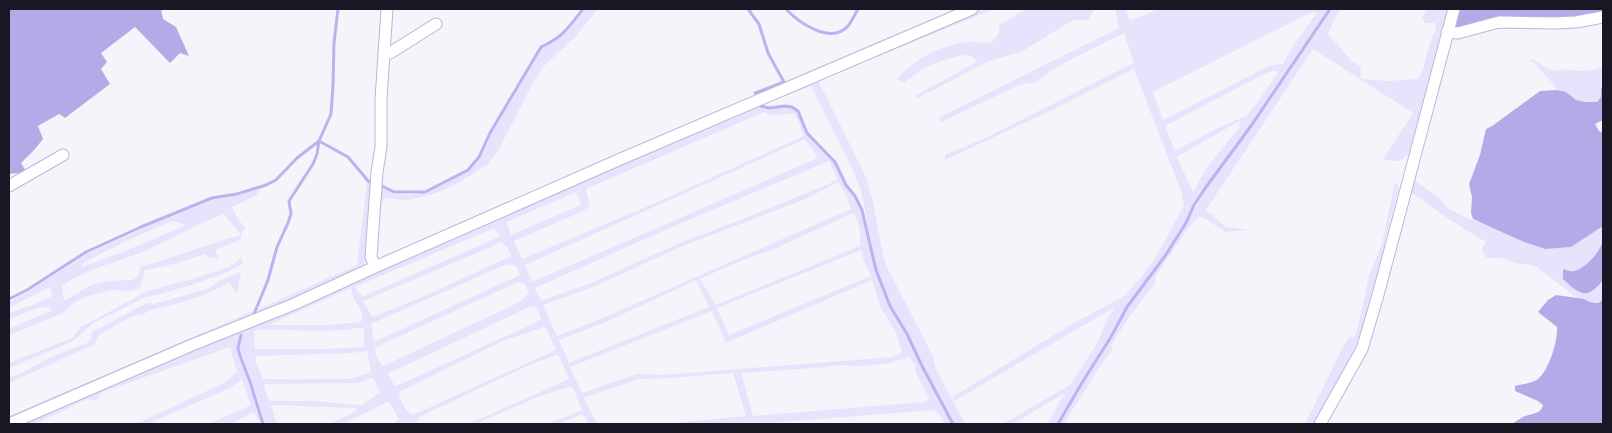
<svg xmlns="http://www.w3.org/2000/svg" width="1612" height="433" viewBox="0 0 1612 433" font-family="Cabin,sans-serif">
  <rect width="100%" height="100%" fill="#f5f4fb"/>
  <!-- green -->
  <path fill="#e7e3fc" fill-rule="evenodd" d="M585,9H598L576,36L545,65L536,77L499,149L487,165L458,183L437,193L408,200L385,198L377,207L378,185L394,194L411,195L425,193L469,171L480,158L492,133L542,48C564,38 571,28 585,9Z
    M979,9H994L886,53L882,50Z
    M1026,9H1095L1088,20H1073L1021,52L989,61L916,99L917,95L978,61C967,53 965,55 952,58C929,64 922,68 904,83L897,79C911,63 929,52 949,46C957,43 968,41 976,42C989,43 991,45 999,33V25Z
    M1115,9H1125L1129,19L1132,20L1159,9H1329L1250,126L1205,186L1194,205L1185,223L1164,256L1126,307L1111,337L1082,380L1057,424H1047L1065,393L1013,424H1003L1070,385L1098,342L1106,322L1115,307L973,390L954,401L952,397L1074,323L1123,297L1138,281L1157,255L1184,205L1181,191L1134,69L1054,109L945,160V155L981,140L1134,63L1124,33L1060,65L1036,82L1019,85L941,122L938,118L1119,28ZM1317,12L1291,49L1283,64L1271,65L1163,120L1153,92L1310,13ZM1275,70L1278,72L1257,103L1246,116L1214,130L1175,151L1165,126L1264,74ZM1241,120L1239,124L1240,127L1207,167L1193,192L1177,157Z
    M1331,9H1341L1336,16L1328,34L1351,60L1361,67L1360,72L1362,79L1388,81L1418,79L1423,69L1430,42L1436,29L1435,23H1425L1422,19L1424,13L1428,9H1448L1409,153C1401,163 1395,162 1383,159L1413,113L1313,49L1206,210L1226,227L1248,230L1226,232L1200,216L1191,224L1155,277L1156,282L1130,316L1111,345L1113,349C1103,361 1098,370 1090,383C1081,397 1072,409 1064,424H1059L1084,381L1112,338L1128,307L1166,257L1186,224L1207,187L1251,127Z
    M1533,59L1550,70L1558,71L1566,69L1578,71L1592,70L1603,67V87L1601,89V97L1597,102C1590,102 1582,103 1576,100C1567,96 1568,92 1557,90C1551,79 1541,72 1533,62L1528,61Z
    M817,78L866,177L872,198L884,259L889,271L933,356L936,369L965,424H954L923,366L908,333L890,306L877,270L861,191L854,172L811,86L760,106V107L769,109L785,107L792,108L797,112L807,134L835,163L845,186L854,197L861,210L867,229L875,270L889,307L906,334L921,367L952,424H945L940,415L933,410L755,424H664L746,416L733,373L669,378L638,379L584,398L597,424H588L585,416L580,415L558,424H548L582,410L573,388L569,387L543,395L475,424H469L569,379L559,356L556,355L527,366L419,417L416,424H392L399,420L389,401L343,424H330L356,411L357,408L271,405L277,424H264L258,401L241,355L240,348L242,334L240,335L237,348L238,356L248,382L261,424L254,412L231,424H209L251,405L242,379L232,387L154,421L153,424H118L140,422L155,415L224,383L237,372L230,347L103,392L96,401L88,399L34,424H17ZM764,112C772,118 784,113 795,114L804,136L658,202L522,259L514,241L581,212L590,206L586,189ZM805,139L818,158L532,282L525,265ZM829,161L838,180L743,219L682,242L591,283L541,301L535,288L672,227ZM838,182L846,194L851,209L605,317L557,336L543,305L593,287L685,245L806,199ZM576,192L581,205L511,235L507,222ZM853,213C860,222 861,234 860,246L716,305L700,279L733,264L776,248ZM494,228L501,236L362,297L355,287ZM499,242L507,246L511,256L427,295L375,316H372L363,301L491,247ZM861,250L865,264L871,276L729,335L717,308ZM507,264L516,266L520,275L374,342L371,324ZM696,280L709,307L569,363L559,340L606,322ZM872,280L880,306L896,333L902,352L893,357L663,375L637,374L582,393L570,367L712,311L726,343ZM518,282L525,284L529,293L520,302L385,365L382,366L376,356L375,349L378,346ZM351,288C352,291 352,294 353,297C357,306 365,312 361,322L329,325H269ZM531,306L536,307L541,318L537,322L399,385L395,386L388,374L389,372L396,370ZM544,327L546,328L556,349L554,351L413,415C405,411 399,400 399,392L503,341ZM358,328L364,329V347L325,349H255L254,331L259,329C292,330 326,333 358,328ZM367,351L371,372L352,379H263L255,360L256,356L351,353ZM909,357L915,365L916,373L929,398L925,402L753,416L741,373L828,367C837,364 843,366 852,366C870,366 892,364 909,357ZM373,378L380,392L362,405L312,401H269L264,386L265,384L357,383Z
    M1412,179L1441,199L1446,207L1464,217L1497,229L1524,242L1545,249L1571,247L1603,226V244H1602C1599,253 1582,272 1572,272C1569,272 1566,270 1563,269V279C1579,294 1587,301 1603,280V300C1593,305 1588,299 1578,299L1537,267L1529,265L1515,263L1502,258H1486L1482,249L1486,242L1450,220L1409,191Z
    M1395,182L1399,186L1367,314C1355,353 1335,388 1315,424H1305L1344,345L1349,337L1354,338L1357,331L1369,276L1382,244Z
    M367,183L372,185L364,267L257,314L259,309L357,265Z
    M262,188L255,196L232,207L238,219L245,228L241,235V239L216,250L218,258H210L205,254L174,264L145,270L140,288L131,291L112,290L88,296L76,301L63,313L9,335V329L34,318L52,311L50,307L38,308L9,319V313L38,303L52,296L50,287L9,308V302L28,292L87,254L142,229L212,200L238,196ZM224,214L241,235C207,244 175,258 141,266L138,276L133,280L108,281L91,285L64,301L62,286C87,268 112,264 140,253C168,241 195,225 224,214ZM172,221L186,225L123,252L82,267L83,263L128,240Z
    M242,257V264L227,272L191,285L157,295L146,297L93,323L77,338L64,345L9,368V363L72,338L81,327L148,291L192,279L229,267Z
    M241,272L237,294L229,283L204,295L176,304L150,310L142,315L132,316L99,335L95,344L9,383V377L22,373L49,358L87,343L91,339L92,332L147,303L154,304L207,289L221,280Z
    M255,310L252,316L9,420V416Z"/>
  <!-- forest -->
  <path fill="#b5aae8" d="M9,9H161L163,19L176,27L189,56L180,53L170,63L135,27L101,53L107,62L101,69L110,84L65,118L59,114L38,126L43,139L35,149L21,163L27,173L19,178L18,173L9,174Z
    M1457,9H1603V13L1454,31Z
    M1603,87V120L1595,124L1599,131L1603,133V226L1571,247L1545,249L1524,242L1473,219L1471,213L1472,197L1469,184L1480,155L1486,129L1492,126L1540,91L1557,90L1566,92L1576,100L1585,102H1597L1601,97V89Z
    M1602,243L1603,244V280C1587,301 1579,294 1563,279V269C1567,270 1571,272 1574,271C1585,269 1599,253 1602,243Z
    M1556,295L1584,299L1590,302L1598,303L1603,300V424H1512C1515,422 1519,419 1523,417C1531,413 1541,415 1543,405L1538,401L1515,391V386C1522,384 1531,384 1538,379C1549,370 1558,341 1557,327L1538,312L1548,300Z"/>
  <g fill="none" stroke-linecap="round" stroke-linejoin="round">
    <!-- stream -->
    <path stroke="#bdb2f0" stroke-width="3" d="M748,9L759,24L768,53L784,82L755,93
      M786,9C799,23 831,45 848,26C852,21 855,14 858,9
      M761,106L769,108L785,106L792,107L798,111L807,133L835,162L846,185L855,196L862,210L876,270L890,306L907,334L922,366L953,424
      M380,185L394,192H425L468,170L479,157L490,133L541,47C563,37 569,27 583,9
      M9,299L27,290L86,252L141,227L212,198L237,194L266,185L276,180L297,158L319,141L348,157L369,182
      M254,314L268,280L277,247L288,223L291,214L289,201L313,164L317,154L319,141L331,114L333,85L334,43L338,9
      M241,335L238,348L240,356L250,382L263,424
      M1058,424L1083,381L1111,337L1127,307L1165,256L1186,223L1194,205L1206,187L1251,126L1330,9"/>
    <defs>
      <path id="street" d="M1447,32L1458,33L1499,22L1555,23L1576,22L1603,17
        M384,53H390L436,24
        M9,186L63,155
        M375,267L371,257L377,172L381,147V99L387,9
        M9,424L192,345L292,305L375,267L623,158L972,9
        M1320,424L1362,349L1378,295L1454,9"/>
    </defs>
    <!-- street casing -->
    <use href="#street" stroke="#bbb6d7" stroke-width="13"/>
    <!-- street -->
    <use href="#street" stroke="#fff" stroke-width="11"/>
  </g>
  <!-- border -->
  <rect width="1612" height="433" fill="none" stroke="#191723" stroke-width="20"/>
</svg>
